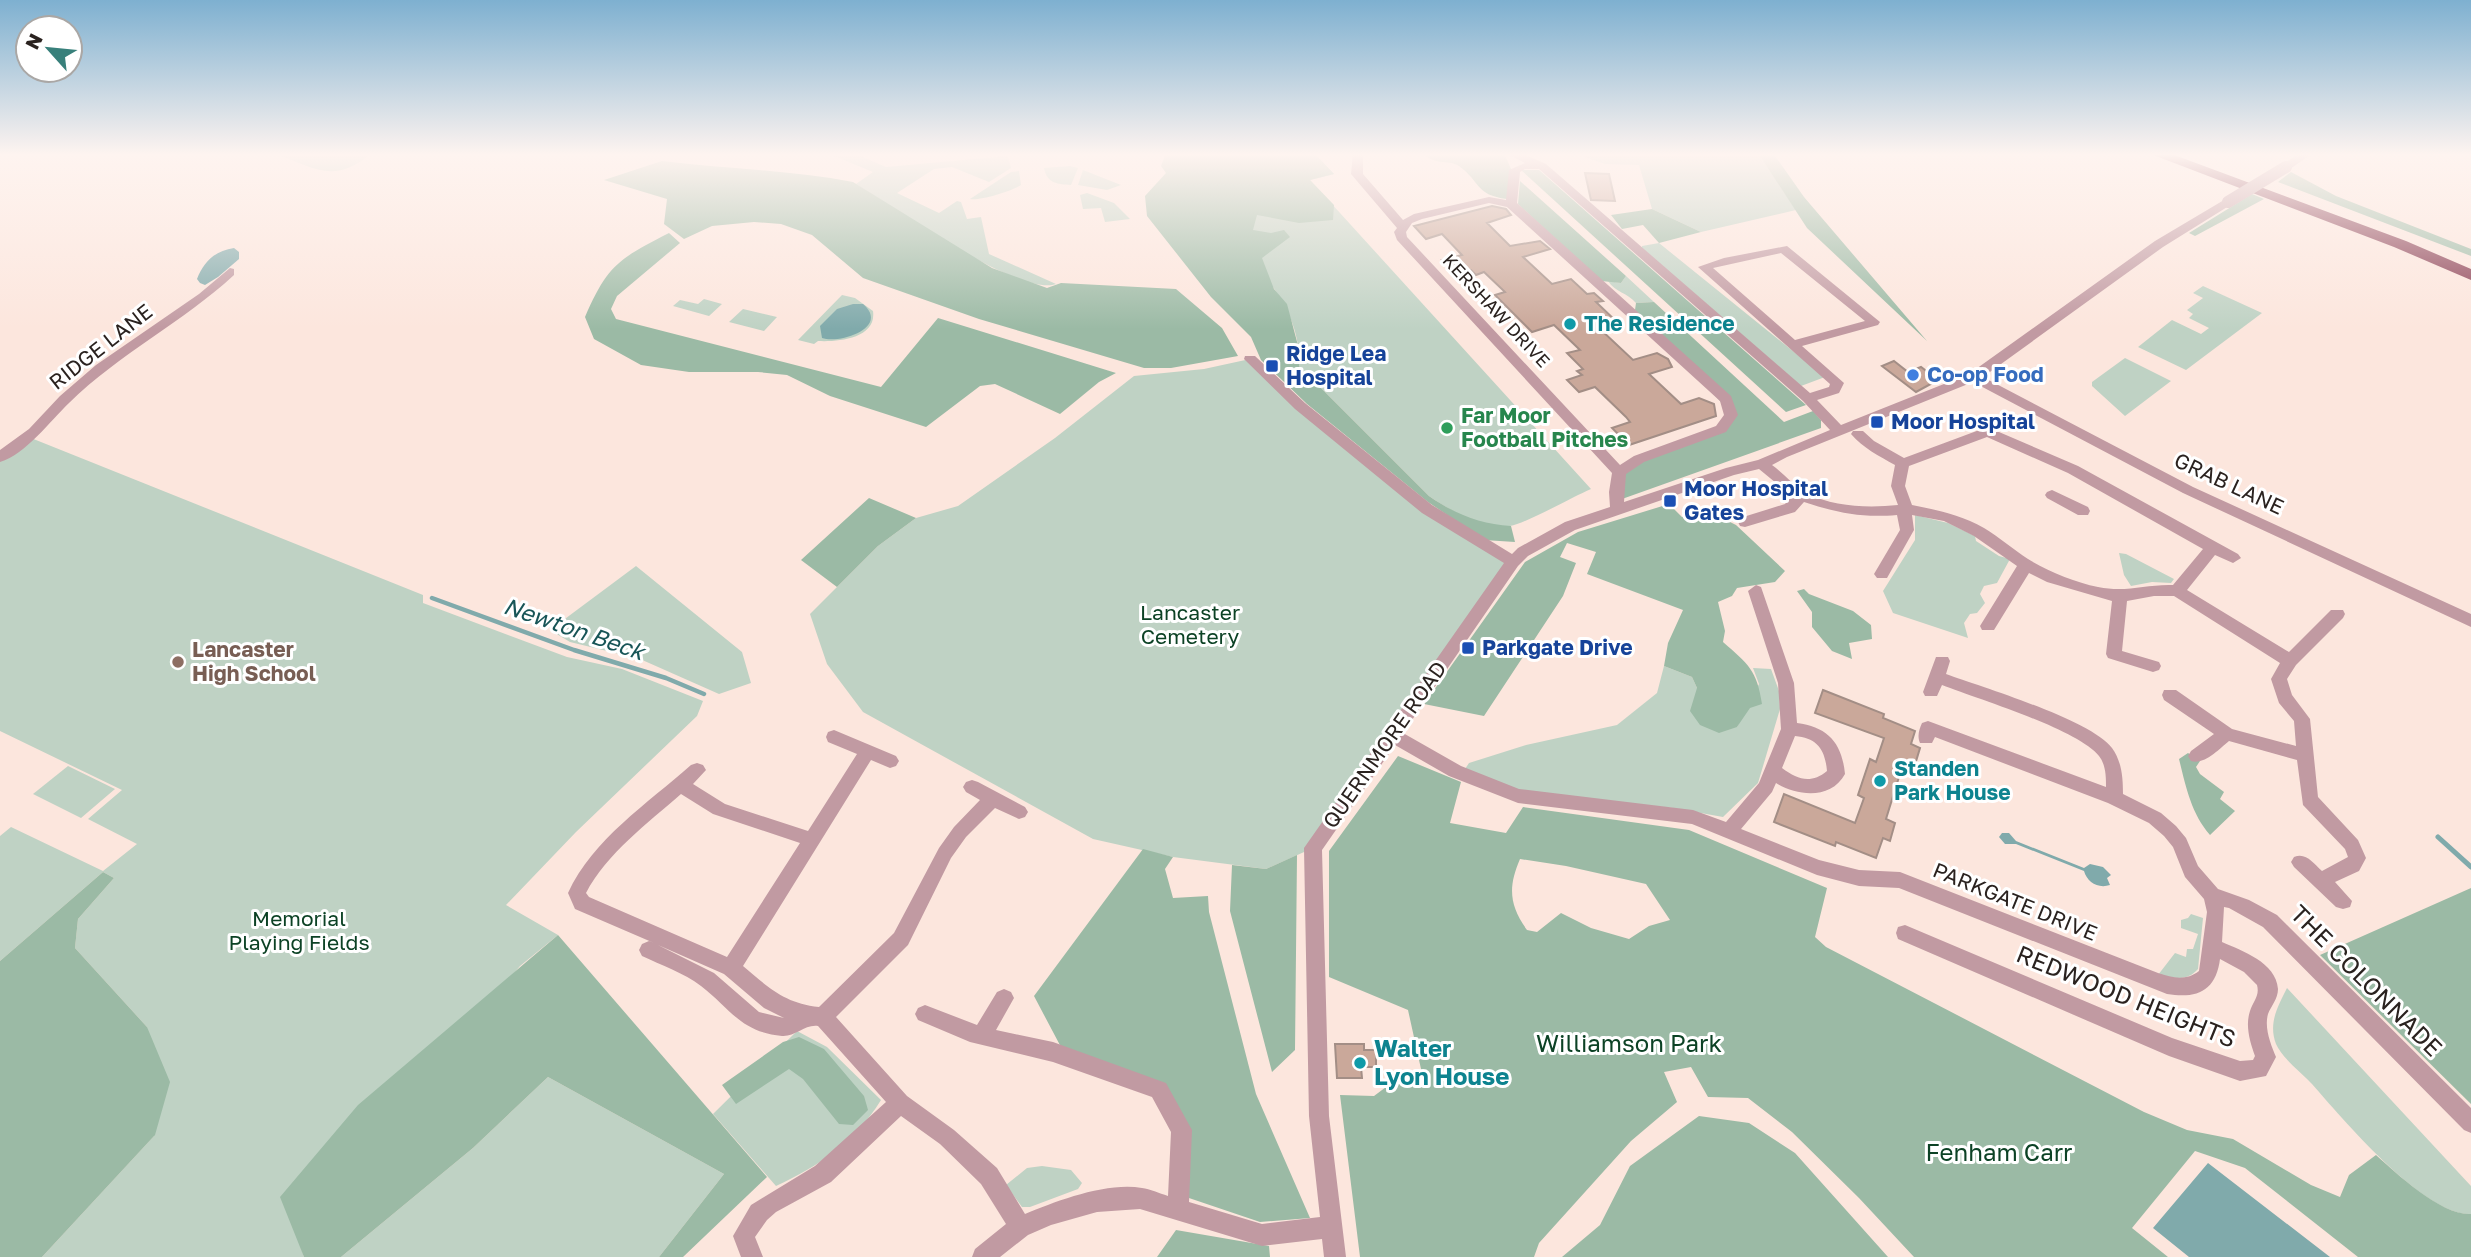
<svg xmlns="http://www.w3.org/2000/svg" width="2471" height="1257" viewBox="0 0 2471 1257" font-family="'Golos Text',sans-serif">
  <rect width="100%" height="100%" fill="#fce6dd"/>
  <!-- green -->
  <path fill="#bfd2c4" d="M274,153H372C334,185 314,168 274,153Z
    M827,153H853L886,167L1008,156L1011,168L989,182L952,167L934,169L897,193L939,213L957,201L961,202L967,219L981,217L989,254L1056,284C1019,297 893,207 856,184L873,172Z
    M1314,153L1334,174L1310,180L1591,489C1572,497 1527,523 1510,526C1483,530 1451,511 1429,496L1299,366C1302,296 1239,250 1194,204Z
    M1591,153H1758L1796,210L1701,232L1652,209L1639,165L1605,164L1585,157Z
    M1070,166L1078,168L1071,185C1058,184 1047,184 1044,168Z
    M1083,170L1121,185L1107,190L1078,185Z
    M1019,171L1021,185C1012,191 980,201 970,199L1011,172Z
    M1087,193L1114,203L1130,219L1105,222L1101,208L1083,209L1080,195Z
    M1659,243L1825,377L1801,386L1642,248V246Z
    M1626,276L1654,302L1636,303C1628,293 1615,292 1608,281L1621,283Z
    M2203,286L2262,313L2186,370L2138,347L2172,320L2201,334L2209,328L2189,318L2193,314L2187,310L2203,298L2193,293Z
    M842,295L855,298L873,311C877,339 837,342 818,341L814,344L798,340Z
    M704,299L722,304L709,316L673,306L680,300L698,304Z
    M743,309L777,317L764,331L729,322Z
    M2125,358L2171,381L2125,416L2092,386V382Z
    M1250,359L1427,509L1513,562L1313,848L1266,869L1173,857L1093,839L863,712L827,664L810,614L878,546L916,518L958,506L1055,438L1134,376L1204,369Z
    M31,438L423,595V603L567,657L622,669L703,701L697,716L576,832L506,905L558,935L520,966L296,1232L304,1257H42L154,1136L147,1027L75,948L78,919L114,878L103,872L0,961V836L11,827L103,871L137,844L88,819L122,790L0,731V460Z
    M1915,515L1948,523L1975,536L1976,541L1999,556L2010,559L1997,583L1984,586L1980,594L1985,603L1977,613L1970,614L1964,623L1968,638L1893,613L1883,591L1915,540Z
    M2119,553L2126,554L2174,579L2171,583L2152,582L2131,586L2124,575Z
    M636,566L742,652L751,683L719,694L640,659L570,642L550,630Z
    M1664,666L1692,677L1697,688L1737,727L1759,684L1753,668L1771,669L1779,691L1780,709L1758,783L1723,817L1673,808L1523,792L1465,769L1469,763L1526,745L1617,725L1657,693Z
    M68,766L115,789L81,818L33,794Z
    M2191,914L2203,918L2198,969C2187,982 2173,978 2158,975L2175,953L2186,957L2187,949H2193L2198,934L2181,928V920L2188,918Z
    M2287,988L2471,1186V1214C2425,1217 2341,1117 2312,1084C2302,1073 2282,1058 2276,1044C2268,1023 2278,1006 2287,988Z
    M797,1031L827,1047L881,1100C855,1142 819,1166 776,1186L713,1114Z
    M548,1077L724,1174L659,1257H341L473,1148Z
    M1042,1166L1071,1170L1082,1183L1078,1189L1030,1207H1022L1006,1185L1027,1168Z"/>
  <!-- forest -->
  <path fill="#9bbaa5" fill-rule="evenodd" d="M1166,153H1314L1334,174L1310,180L1334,205L1333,220L1299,223L1257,215L1253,230L1271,233L1284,230L1290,237L1262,258L1274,289L1287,304L1300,353L1299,366L1429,496C1455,514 1480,524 1511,526L1515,542L1484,540L1428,502L1307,404L1261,360L1251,337L1211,297L1147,216L1145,196L1166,173L1161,166Z
    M1424,153H1504L1511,169L1507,199C1475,195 1481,182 1459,166C1448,159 1433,166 1424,153Z
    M1758,153H1773L1804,197L1927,341L1807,228Z
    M662,161C725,169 791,170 853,182L992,268L1047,288L1061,283L1176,289L1222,328L1238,356L1171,368H1144L979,319L863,278L812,235L781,224L754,222L712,226L684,239L664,224L667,199L604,180Z
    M1521,170H1539L1806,405L1786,412Z
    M2291,172L2336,196L2471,249V256L2278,182Z
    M1520,181L1626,276L1621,283L1601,281L1518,204Z
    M2252,194L2264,199L2195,236L2189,233Z
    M1652,209L1701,232L1659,243L1643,225L1622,229L1611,215Z
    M669,233L680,243L617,296L611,309L616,319L881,387L938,318L1116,373L1099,382L1060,414L995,384L980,386L926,427L830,396L787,375L758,372H689L641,365L594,339L585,317C608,264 619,259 669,233Z
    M1654,302L1784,422L1813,411L1821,420V428L1622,499L1624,474L1642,461L1724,431L1735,417L1635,310L1636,303Z
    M869,498L916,518L878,546L837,587L801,560Z
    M1669,504L1682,517L1704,509L1736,525L1785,571L1775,582L1737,588L1732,596L1718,602L1725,631L1723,642C1748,664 1757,670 1762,704L1750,708L1737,727L1719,733L1700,725L1690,711L1697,688L1692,677L1664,666L1668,643L1683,610L1587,574L1596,552L1567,543L1560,557L1576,563L1563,596L1484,716L1424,704L1525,562L1578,532Z
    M1804,589L1809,594L1853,611L1871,625L1872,639L1849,643L1852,659L1832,651L1812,627V612L1797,591Z
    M2188,753L2200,761L2196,767L2200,774L2224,792L2220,799L2235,811L2210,835C2191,813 2186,787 2179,759Z
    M1398,756L1461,782L1450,823L1506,833L1523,807L1689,830L1827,888L1815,937L1826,947L2144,1112L2187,1130L2233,1139L2311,1185L2340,1197L2349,1175L2376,1155C2397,1174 2442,1216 2471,1214V1257H2358L2245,1168L2195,1151L2132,1228L2168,1257H1914L1859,1198L1792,1132L1748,1098L1708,1097L1691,1067L1664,1072L1677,1102L1631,1141L1539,1243L1534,1257H1360L1340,1095L1374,1096L1390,1084L1423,1078L1408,1010L1329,977V851ZM1520,859L1566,866L1646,884L1670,920L1649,926L1629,939L1591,928L1561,913L1537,932L1527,930C1509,905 1508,887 1520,859Z
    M1143,849L1173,857L1165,869L1173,898L1208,896L1209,912L1256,1094L1310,1218L1260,1222L1186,1197L1165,1088L1062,1049L1034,996Z
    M1297,855L1295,1050L1272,1072L1230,911L1232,865L1266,869Z
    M103,872L114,878L78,919L75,948L147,1027L170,1082L155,1135L42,1257H0V961Z
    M2471,888V1104L2320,955Z
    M558,935L767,1177L683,1257H659L724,1174L548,1077L473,1148L341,1257H304L280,1197L358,1105Z
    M799,1037L824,1049L864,1096L868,1110L853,1125L839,1124L803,1079L789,1069L736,1104L722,1085L783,1042Z
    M1699,1116L1749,1123L1795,1153L1888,1257H1562L1600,1225L1630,1166Z
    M1176,1230L1269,1246L1270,1257H1157Z"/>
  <!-- water -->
  <path fill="#80aaab" d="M234,248L239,252V259L218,277L205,285L200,283L197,279C204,261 215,251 234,248Z
    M853,304H863C890,327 841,344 822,338L820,326L837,309Z
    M2002,833H2009L2016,841L2084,868L2090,864L2103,867L2111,875L2107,878L2110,885C2098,889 2087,882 2084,871L2016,844H2005L1999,837Z
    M2208,1163L2330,1257H2189L2153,1228Z"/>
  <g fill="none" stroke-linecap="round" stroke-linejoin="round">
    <!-- stream-far1 -->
    <path stroke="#80aaab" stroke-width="4.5" d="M432,598L574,650L666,678L704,694"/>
    <!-- stream -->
    <path stroke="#80aaab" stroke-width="5" d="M2438,837L2471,867"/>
  </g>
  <!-- building -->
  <path fill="#caa89a" stroke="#a38e86" stroke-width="2" d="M1585,173L1609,174L1615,201L1591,200Z
    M1492,206L1506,209L1511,215L1487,223L1510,246L1540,241L1550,249L1523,257L1552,284L1571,279L1587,294L1594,293L1603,301L1596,302L1619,324L1600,329L1633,360L1657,353L1668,359L1672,367L1649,374L1681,404L1699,398L1714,404L1716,416L1629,445L1612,428L1630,422L1626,417L1595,387L1579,392L1567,380L1582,375L1577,371L1583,369L1567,353L1580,350L1554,325L1532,332L1495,295L1505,292L1484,272L1476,275L1471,270L1456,274L1442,260L1462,255L1442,234L1426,239L1414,226Z
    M1894,361L1908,372L1921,367L1938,380L1916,392L1882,366Z
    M1823,690L1884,714L1883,718L1915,731L1911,744L1920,748L1914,768L1903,764L1886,819L1895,823L1890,841L1883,838L1876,858L1836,842L1835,846L1774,822L1784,794L1855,823L1864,798L1858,795L1870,759L1876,762L1884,738L1815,713Z
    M1335,1044H1364V1050H1376V1067H1361L1362,1078H1337Z"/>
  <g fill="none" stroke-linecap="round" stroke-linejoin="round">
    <!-- minor -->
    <path fill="#c19aa2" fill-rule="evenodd" d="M1353,153H1363V174L1403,220L1414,214L1489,197L1506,200L1509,170L1525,163L1506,153H1521L1546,164L1810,393L1829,387L1830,384L1698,267L1724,258L1787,246L1880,322L1878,325L1802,346L1844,383L1839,393L1817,400L1841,425L1969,374L2155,241L2224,200H2232V204L2163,247L1983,377L2193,487L2471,614V627L2183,493L1973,382L1787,457L1772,465C1783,473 1794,486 1806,493C1834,507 1868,508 1898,505L1891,486L1895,465C1879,456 1863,448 1851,434L1853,431H1863L1874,441L1904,458L1982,429H1992L2078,466L2238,554L2241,558L2233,563L2215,555L2187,590L2289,652L2331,610H2343L2345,614L2343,618L2296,665L2287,679L2292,695L2310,719L2318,797L2358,840L2366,858L2359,871L2335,882L2352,901L2350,907L2343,909L2336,907L2294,867L2291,862L2294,857C2306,852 2313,863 2322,871L2348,857L2345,849L2303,805L2297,760L2229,741C2219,749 2205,765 2191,761L2188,756L2191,751L2214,734L2164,700L2162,695L2164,690H2176L2232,729L2296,746L2294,721L2279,703L2271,679L2280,663L2174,596H2154L2127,601L2122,651L2159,662L2161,666L2159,670L2153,672L2108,658L2106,654L2112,601L2047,582L2029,573L1994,630H1982L1980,626L2017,566L1974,536L1944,521L1912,515L1914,530L1887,578H1877L1874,574L1900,530L1897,515C1861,518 1838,513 1804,502L1795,512L1745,527L1740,526L1738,522L1740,518L1785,504L1792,496L1759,469L1734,475L1575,530L1528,556L1518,566L1403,733L1461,766L1519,789L1693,810L1726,822L1759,783L1781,729L1778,683L1748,591L1756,585L1761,587L1794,683L1797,723C1828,727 1842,743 1845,774C1831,800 1797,796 1776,783L1772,792L1741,829L1819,860L1859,870L1900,872L2158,973C2173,978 2186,981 2199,971L2207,912L2204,899L2185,877L2173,847L2164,836L2149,823L2108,803L1935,737L1932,743H1920C1917,736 1919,730 1922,723L1928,721L2106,787C2106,777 2106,765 2099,756C2077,729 1978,699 1942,685L1937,696H1925L1923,692L1936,657H1948L1950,661L1946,674C1982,687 2091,720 2112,748C2122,762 2123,778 2123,794L2161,813L2176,826L2186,838L2198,866L2218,889L2249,900L2277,915L2471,1108V1133L2464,1130L2263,927L2229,908L2224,907L2222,942C2242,951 2276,962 2278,989C2278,999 2271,1006 2268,1014C2264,1028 2271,1045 2276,1057L2266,1076L2240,1081L2169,1056L1898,939L1896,933L1898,927L1905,925L2172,1038L2240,1061L2253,1060L2255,1056C2250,1042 2245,1026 2250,1011C2253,1001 2260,996 2257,985L2244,972L2220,959C2216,991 2197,999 2167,994L1899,888L1859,886L1817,875L1692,824L1518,803L1449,776L1395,745L1322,850L1329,1116L1346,1257H1324L1322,1239L1262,1246L1140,1209L1097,1212L1051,1225L1028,1235L1000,1257H972L975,1249L1006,1224L981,1184L940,1144L901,1116L831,1182L776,1212L767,1220L755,1237L763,1257H741L733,1236L751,1205L815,1166L886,1102L818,1026C805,1024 795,1037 782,1036C740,1032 730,1008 701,986C684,973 661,965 642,956L639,950L642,944L649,941L654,943L575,909L568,893C593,839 647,804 691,765L697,763L703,765L706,770L693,784L725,804L808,831L857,754L828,742L826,737L828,732L834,730L896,756L899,761L896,766L890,768L871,760L743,966C769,988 784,1003 819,1007L894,933L939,848L954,827L980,800L966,792L963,787L966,782L972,780L978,782L1025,807L1028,812L1025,817L1019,819L995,808L966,837L951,858L908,945L836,1017L907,1096L954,1130L997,1168L1025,1214C1057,1201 1106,1182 1142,1188C1150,1189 1159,1193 1168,1196L1171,1132L1152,1097L1053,1062L970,1042L918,1020L915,1014L918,1008L925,1005L977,1025L997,992L1004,989L1011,992L1014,998L996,1030L1053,1042L1166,1083L1192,1130L1189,1202L1262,1224L1320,1217L1309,1116L1304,848L1504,563L1422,513L1295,409L1244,359L1245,356H1255L1305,403L1432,505L1512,554L1518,548L1565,522L1610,507L1609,492L1612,473L1397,240L1394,232L1397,228L1351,174ZM1525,169H1539L1803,401L1830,430L1758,460L1726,468L1624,502L1626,474L1644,462L1726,432L1738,415L1731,396L1517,203L1520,172ZM1489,203L1507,207L1720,401L1724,415L1716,426L1634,456L1620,465L1407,237L1406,232L1412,223L1422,219ZM1781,253L1865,321L1795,340L1713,268ZM1987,437L2068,473L2203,549L2173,585C2145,584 2127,593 2098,587C2075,582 2049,572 2028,559C2013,549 1999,537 1984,528C1961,515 1938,510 1912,505L1905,486L1909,466ZM1795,736C1817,738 1825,749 1827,771C1811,784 1798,780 1782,768ZM681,794L713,814L800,843L727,957L589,897L586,893C607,853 648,823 681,794ZM658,945L724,974L764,1008L784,1018L759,1012L714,973Z
      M2300,153H2313L2290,169H2282V165Z
      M230,268L234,269V275C183,322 119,354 69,403C50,421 26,454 0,462V450L29,429L60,396L96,365L199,294Z
      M2052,490L2088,507L2090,511L2088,515H2078L2047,498L2045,495L2047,492Z"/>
    <!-- highway -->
    <path fill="#883c51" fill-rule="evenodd" d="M2148,153H2169L2406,241L2471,269V280L2394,247Z"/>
    <!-- minor-bridge -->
    <path stroke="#c19aa2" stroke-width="12" d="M2228,202L2286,167"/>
  </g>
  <!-- sky -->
  <linearGradient id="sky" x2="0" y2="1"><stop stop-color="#7eb0d0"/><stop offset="0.47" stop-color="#fef4f0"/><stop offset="1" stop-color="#fef4f0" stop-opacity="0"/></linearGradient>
  <rect width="2471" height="329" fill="url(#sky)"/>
  <!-- markers -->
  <g fill="#0f9aa8" stroke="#fff" stroke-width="2.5">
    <circle cx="1570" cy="324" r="7"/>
    <circle cx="1880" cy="781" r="7"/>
    <circle cx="1360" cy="1063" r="7"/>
  </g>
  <g fill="#1a4fb4" stroke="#fff" stroke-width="2.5">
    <rect x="1265" y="359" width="14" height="14" rx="3.5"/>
    <rect x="1870" y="415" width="14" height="14" rx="3.5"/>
    <rect x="1663" y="494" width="14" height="14" rx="3.5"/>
    <rect x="1461" y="641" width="14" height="14" rx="3.5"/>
  </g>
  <circle fill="#3f7fe0" stroke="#fff" stroke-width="2.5" cx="1913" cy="375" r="7"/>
  <circle fill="#2e9e5b" stroke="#fff" stroke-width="2.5" cx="1447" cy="428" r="7"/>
  <circle fill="#8d6e63" stroke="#fff" stroke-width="2.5" cx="178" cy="662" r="7"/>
  <g text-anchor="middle" stroke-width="6" stroke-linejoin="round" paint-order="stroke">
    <!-- far-street labels -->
    <g font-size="18" fill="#2a221f" stroke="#fff">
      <text transform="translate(1496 311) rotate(47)" y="6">KERSHAW DRIVE</text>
    </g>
    <!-- culture labels -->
    <g font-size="21" font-weight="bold" fill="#0d838f" stroke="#fff" text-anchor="start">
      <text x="1584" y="331">The Residence</text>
      <text x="1894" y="776">Standen<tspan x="1894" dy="24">Park House</tspan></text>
    </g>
    <!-- street labels -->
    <g font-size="21" fill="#2a221f" stroke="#fff">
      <text transform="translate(101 347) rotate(-38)" y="7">RIDGE LANE</text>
      <text transform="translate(2229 484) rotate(25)" y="7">GRAB LANE</text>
      <text transform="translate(1385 745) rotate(-55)" y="7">QUERNMORE ROAD</text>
      <text transform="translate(2015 902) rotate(22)" y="7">PARKGATE DRIVE</text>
    </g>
    <!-- transit labels -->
    <g font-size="21" font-weight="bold" fill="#164399" stroke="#fff" text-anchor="start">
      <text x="1286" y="361">Ridge Lea<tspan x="1286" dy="24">Hospital</tspan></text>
      <text x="1891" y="429">Moor Hospital</text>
      <text x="1684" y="496">Moor Hospital<tspan x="1684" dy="24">Gates</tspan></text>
      <text x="1482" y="655">Parkgate Drive</text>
    </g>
    <!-- shop labels -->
    <g font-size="21" font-weight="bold" fill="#366cbe" stroke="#fff" text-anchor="start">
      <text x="1927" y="382">Co-op Food</text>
    </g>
    <!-- leisure labels -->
    <g font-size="21" font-weight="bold" fill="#27864d" stroke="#fff" text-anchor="start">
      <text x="1461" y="423">Far Moor<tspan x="1461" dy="24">Football Pitches</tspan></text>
    </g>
    <!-- park labels -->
    <g font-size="21" fill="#0c4225" stroke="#fff">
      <text x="1190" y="620">Lancaster<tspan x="1190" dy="24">Cemetery</tspan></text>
      <text x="299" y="926">Memorial<tspan x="299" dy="24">Playing Fields</tspan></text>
    </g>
    <!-- education labels -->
    <g font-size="21" font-weight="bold" fill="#785e54" stroke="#fff" text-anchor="start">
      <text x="192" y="657">Lancaster<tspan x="192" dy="24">High School</tspan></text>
    </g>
    <!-- water labels -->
    <g font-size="23" font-style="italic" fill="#185557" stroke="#fff">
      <text transform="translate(574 629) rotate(19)" y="8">Newton Beck</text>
    </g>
    <!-- near-street labels -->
    <g font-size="24" fill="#2a221f" stroke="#fff">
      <text transform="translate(2366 981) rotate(45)" y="8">THE COLONNADE</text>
      <text transform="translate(2126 997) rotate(22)" y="8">REDWOOD HEIGHTS</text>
    </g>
    <!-- near-park labels -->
    <g font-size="24" fill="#0c4225" stroke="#fff">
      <text x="1629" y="1052">Williamson Park</text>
      <text x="1999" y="1161">Fenham Carr</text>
    </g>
    <!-- near-culture labels -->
    <g font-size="24" font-weight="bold" fill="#0d838f" stroke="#fff" text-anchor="start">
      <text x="1374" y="1057">Walter<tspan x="1374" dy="28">Lyon House</tspan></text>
    </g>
  </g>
  <!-- north arrow -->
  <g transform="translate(49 49) rotate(297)"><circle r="33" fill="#ffffff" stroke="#aaa7a5" stroke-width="2"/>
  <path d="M0-5L12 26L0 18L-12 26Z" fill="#38807b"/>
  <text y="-10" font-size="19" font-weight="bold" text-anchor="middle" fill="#2a221f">N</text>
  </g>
</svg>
